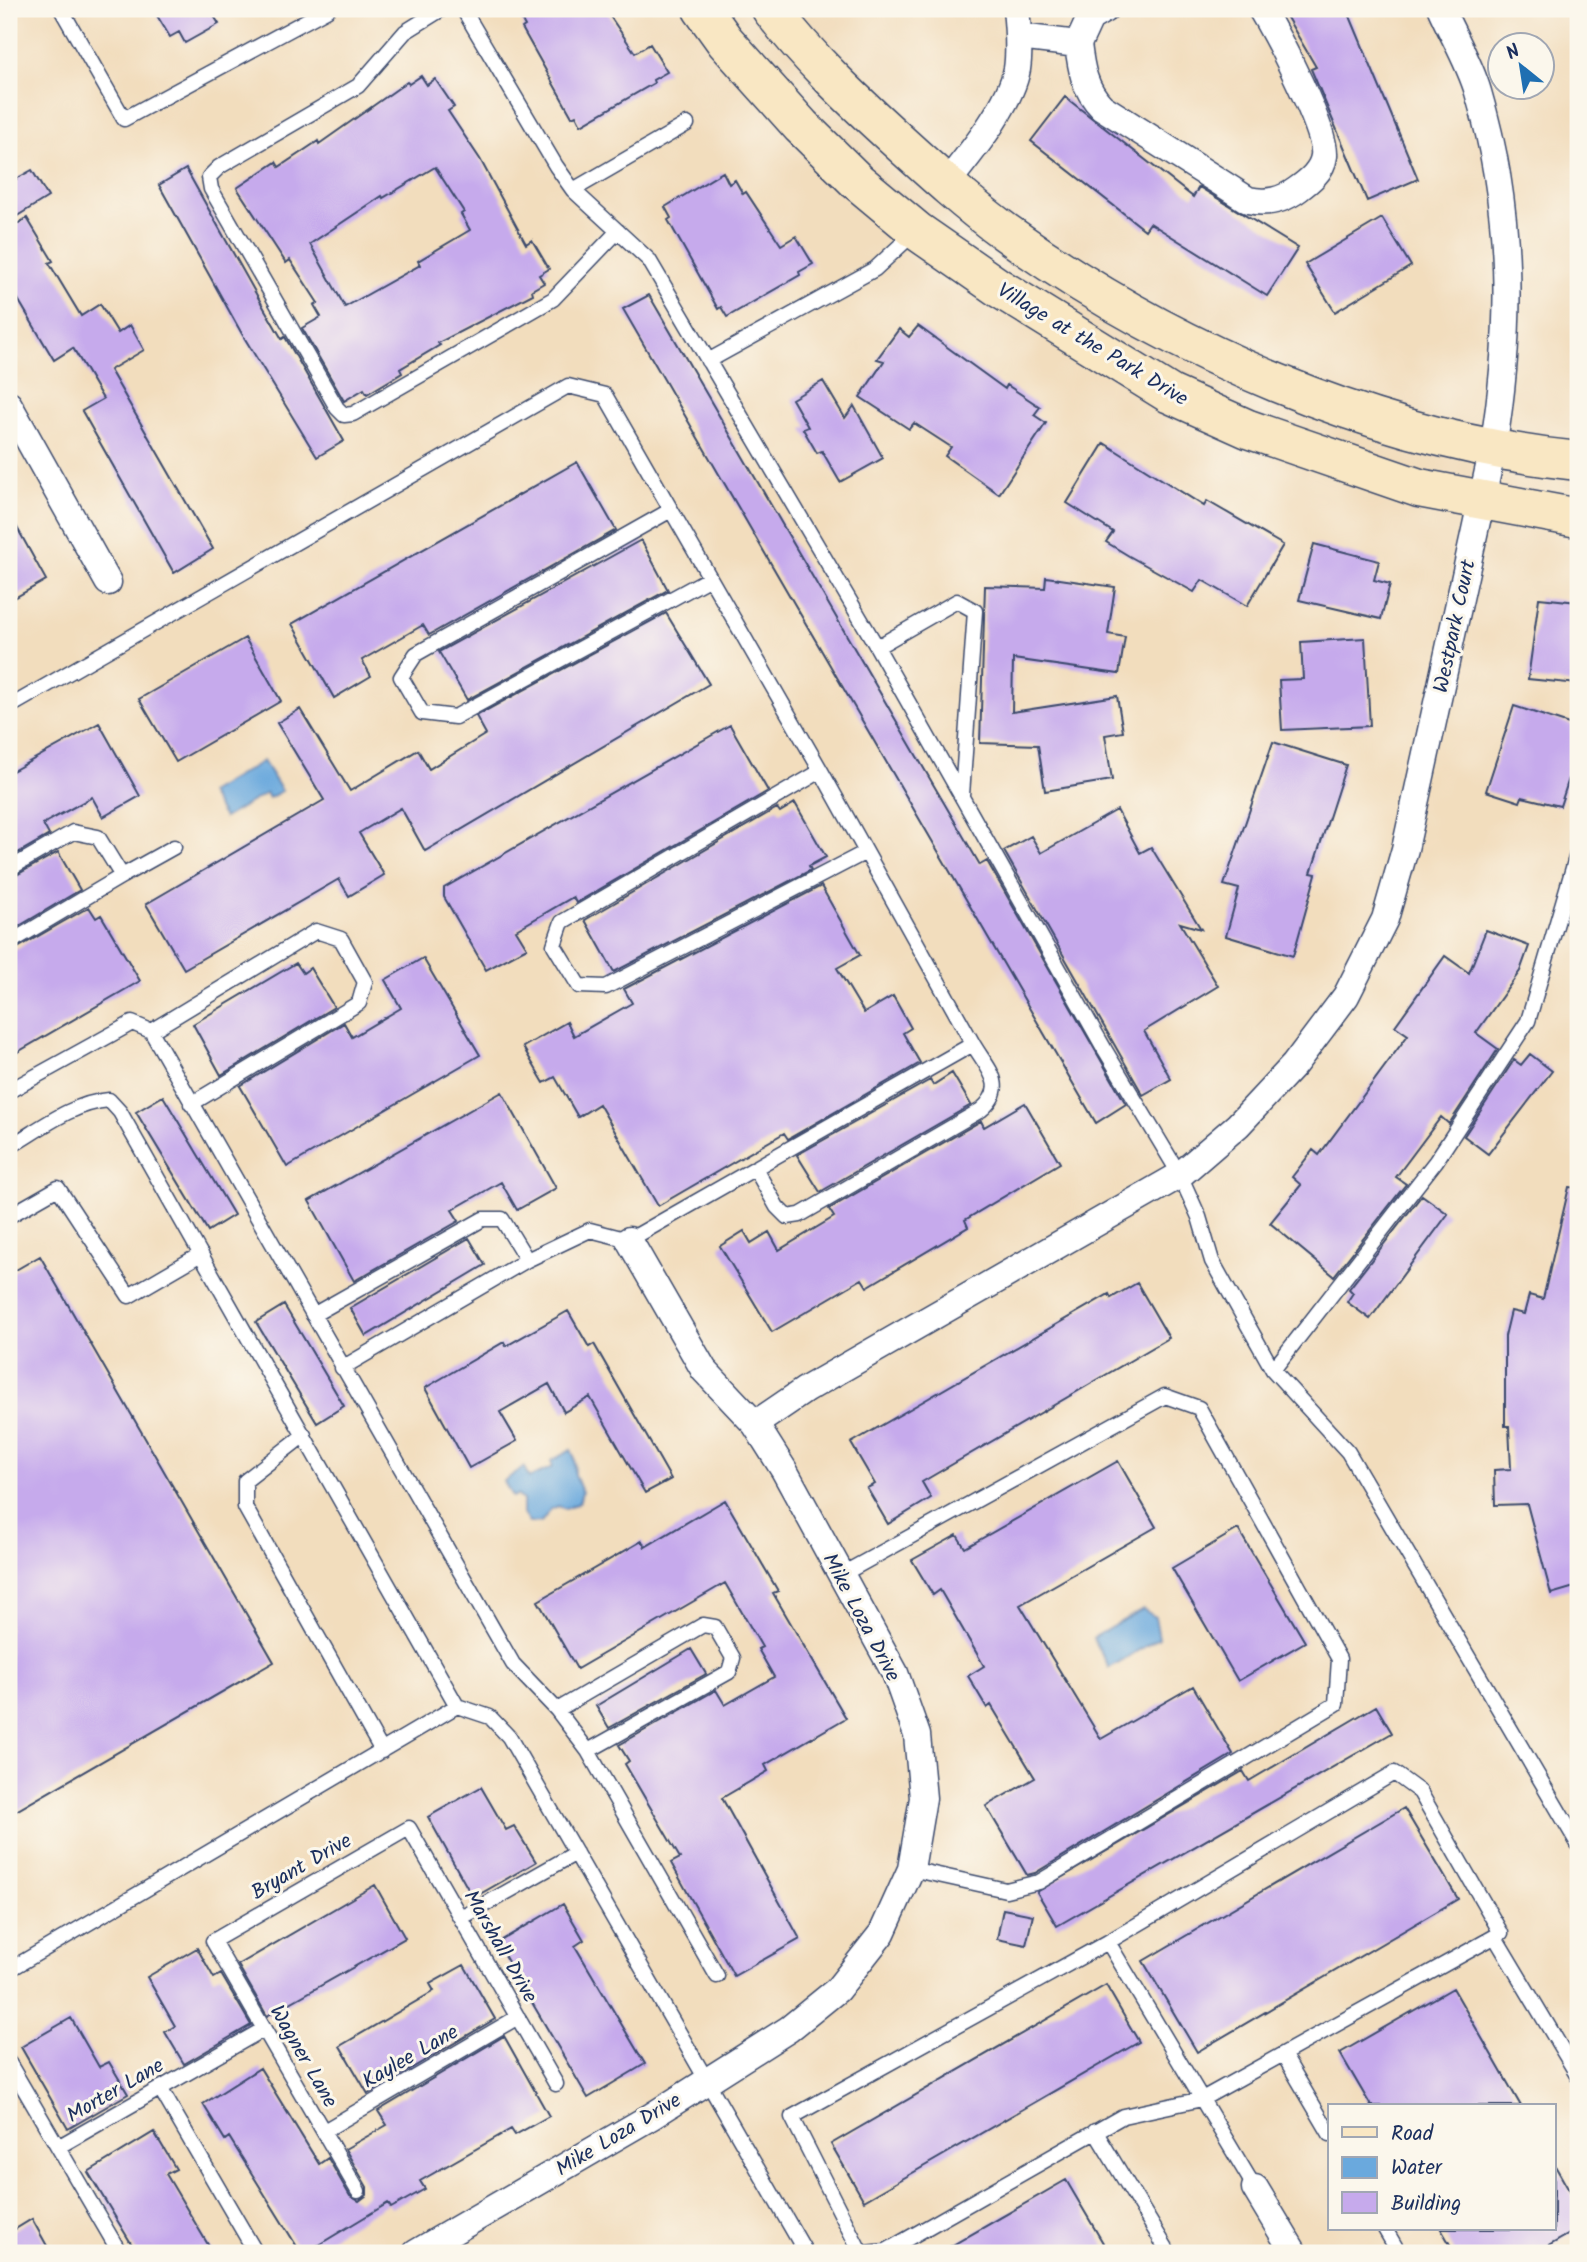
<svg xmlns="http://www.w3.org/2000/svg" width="1587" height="2262" viewBox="0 0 1587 2262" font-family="Kalam,sans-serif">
  <rect width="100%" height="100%" fill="#fbf7ec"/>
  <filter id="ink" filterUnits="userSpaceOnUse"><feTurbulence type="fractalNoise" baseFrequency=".0143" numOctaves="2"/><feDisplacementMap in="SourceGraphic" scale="14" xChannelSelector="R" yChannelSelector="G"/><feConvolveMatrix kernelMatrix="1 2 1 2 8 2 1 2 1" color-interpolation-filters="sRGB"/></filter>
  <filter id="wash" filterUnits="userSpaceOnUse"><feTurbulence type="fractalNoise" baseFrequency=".00686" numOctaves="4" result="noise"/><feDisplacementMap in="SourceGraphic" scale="28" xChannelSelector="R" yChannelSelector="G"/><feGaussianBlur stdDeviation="1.57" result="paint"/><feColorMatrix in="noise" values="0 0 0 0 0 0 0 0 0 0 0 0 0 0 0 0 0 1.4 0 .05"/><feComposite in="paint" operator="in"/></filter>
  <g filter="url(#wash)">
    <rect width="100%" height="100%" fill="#f2ddbd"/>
    <!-- water -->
    <path fill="#6aa9dd" stroke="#426c9e" stroke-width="2" d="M263,761L282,791L269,798L266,793L224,818L209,793Z
      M571,1450L574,1456L575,1475L582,1492L579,1503L566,1509L558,1506L551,1509L541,1522L529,1523L523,1513V1500L517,1495L512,1497L504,1481L524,1467L529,1478L553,1467L551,1461Z
      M1143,1609L1155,1617L1159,1638L1109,1668L1093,1638Z"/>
    <g id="blocks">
      <!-- building -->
      <path fill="#c6aaec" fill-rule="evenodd" d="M153,9H220L212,13L219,24L185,43L179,32L170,37Z
        M515,9H605L635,53L650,44L667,72L653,80L654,83L581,125L576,115L572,117L522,28L525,26Z
        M1282,9H1347L1418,179L1367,201L1311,69L1316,67Z
        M421,76L427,85L435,79L454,107L448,111L480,159L526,244L532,240L549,269L539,275L544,283L532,290L533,294L438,343L440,345L400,369L402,373L367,394L364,389L344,401L302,328L321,317L314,305L318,303L290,260L286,263L237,188L276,162L279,167L318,141L319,144L407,82L409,84ZM435,167L464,212L461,214L470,230L418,261L420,265L345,307L310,244L382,196L383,198Z
        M1065,97L1193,197L1199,187L1298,248L1267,296L1150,223L1145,230L1031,141Z
        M186,169L264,308L282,339L285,337L344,441L317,457L242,334L159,185Z
        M32,170L48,197L9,221V183Z
        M723,172L729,184L735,180L743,194L746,192L781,245L796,236L813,264L799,272L800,275L727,317L721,307L718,309L668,220L671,218L665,207Z
        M27,218L53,261L49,263L81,316L100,304L118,333L130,325L144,350L110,370L213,549L174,573L82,411L103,399L73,348L54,360L9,284V229Z
        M1382,218L1411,266L1335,312L1305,264Z
        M649,295L980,865L987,861L1126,1104L1096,1123L623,309Z
        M918,326L1005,389L1007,385L1040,407L1034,415L1046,423L999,494L945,456L951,447L914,423L909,429L860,397L884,361L877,359L899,329L909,337Z
        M823,381L845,418L854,406L883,458L840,482L822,451L817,453L803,429L808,427L792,399Z
        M1104,443L1204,506L1207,501L1283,545L1247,606L1202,580L1194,592L1129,556L1106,542L1113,532L1067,503Z
        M577,462L616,530L429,635L423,625L362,660L371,676L334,698L292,624Z
        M9,513L46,580L9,601Z
        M641,540L668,590L467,700L439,652Z
        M1314,544L1379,561L1374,580L1390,584L1381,619L1299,600Z
        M1046,577L1115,587L1108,634L1125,637L1119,674L1013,659L1012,712L1117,696L1123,732L1105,735L1112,780L1045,791L1038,745L980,743L985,586L1045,588Z
        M1539,598L1578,602V684L1528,679Z
        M666,613L709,684L425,851L401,808L359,833L384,875L349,896L339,879L184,969L146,904L324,800L277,723L300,709L350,791L418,750L429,769L486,734L476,716Z
        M245,638L281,701L176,762L139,699Z
        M1365,638L1370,726L1282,730L1279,680L1303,679L1301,642Z
        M1514,706L1578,727V751L1560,806L1522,797L1520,802L1486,791Z
        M99,723L140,796L103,817L92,797L43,824L49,835L9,858V773Z
        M730,725L768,791L576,903L573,897L516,930L527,948L486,970L444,897V888Z
        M1273,742L1346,765L1311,873L1316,874L1293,956L1226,936L1239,889L1224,885Z
        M795,803L826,857L809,866L811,870L614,972L585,920L777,808L780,812Z
        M1117,810L1140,853L1151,847L1201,929L1180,923L1218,986L1144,1031L1171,1079L1143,1095L1004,851L1031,836L1041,853Z
        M58,852L80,890L9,932V879Z
        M821,886L860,955L837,968L864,1013L893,996L911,1028L903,1033L920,1063L788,1139L784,1133L658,1206L599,1104L578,1117L555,1077L544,1083L523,1047L567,1022L574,1036L632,1003L624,989Z
        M89,907L96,918L101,915L140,981L9,1057V953Z
        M1486,930L1529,946L1520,971L1476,1033L1498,1049L1449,1124L1441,1117L1396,1177L1406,1184L1334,1276L1270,1223L1301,1185L1292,1177L1313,1150L1319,1155L1408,1035L1395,1026L1445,956L1469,973Z
        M423,958L480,1055L287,1167L240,1086L344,1023L352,1037L401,1008L385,980Z
        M296,963L303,973L310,968L334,1007L221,1075L193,1024Z
        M1530,1054L1552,1071L1488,1154L1464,1136L1514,1060L1521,1065Z
        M952,1073L971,1105L820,1192L797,1155L930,1080L933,1085Z
        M502,1092L556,1188L517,1210L501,1182L452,1210L459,1221L354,1281L309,1201Z
        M163,1096L234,1215L208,1231L136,1112Z
        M1025,1103L1060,1163L965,1220L968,1227L867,1287L862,1279L772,1332L720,1246L744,1231L751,1243L769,1232L779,1250L834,1217L829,1209L981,1121L984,1127Z
        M1569,1187L1578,1188L1576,1451H1578V1586L1551,1594L1527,1504L1495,1505L1494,1470L1511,1469L1509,1426H1505V1336L1511,1311L1524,1314L1529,1295L1543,1299Z
        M1422,1195L1448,1214L1370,1319L1347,1302L1353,1293L1349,1289Z
        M469,1238L485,1265L366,1336L350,1308Z
        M40,1256L274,1662L9,1815V1274Z
        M1137,1283L1169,1338L922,1482L931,1498L888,1524L867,1488L875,1484L851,1443L1109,1294L1111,1298Z
        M284,1305L344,1406L317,1423L256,1322Z
        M568,1311L589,1347L594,1344L671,1479L645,1493L590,1397L564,1412L549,1384L500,1412L517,1441L469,1468L425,1388L504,1342L506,1346Z
        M1118,1461L1156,1527L1020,1605L1101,1739L1193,1686L1233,1754L1035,1873L1027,1875L986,1806L1035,1778L991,1705L987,1708L968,1676L984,1666L940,1590L933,1595L912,1560L957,1535L965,1548Z
        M725,1500L778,1591L773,1593L846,1718L765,1765L768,1771L722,1798L800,1939L734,1976L671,1863L680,1858L625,1764L629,1761L619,1745L716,1690L725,1705L774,1677L758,1649L762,1647L725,1583L577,1669L538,1601L642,1541L645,1547Z
        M1238,1529L1305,1642L1238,1681L1172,1568Z
        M691,1649L706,1674L609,1728L596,1706Z
        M1376,1706L1392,1733L1057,1926L1037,1892L1243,1771L1249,1781Z
        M481,1787L506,1830L514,1826L536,1862L473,1898L428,1817Z
        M1404,1808L1458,1899L1197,2052L1143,1961Z
        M375,1885L405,1938L267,2016L238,1965Z
        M563,1904L584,1940L575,1946L645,2064L588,2098L497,1943Z
        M1003,1909L1033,1915L1026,1945L997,1939Z
        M197,1948L214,1978L221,1974L251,2025L184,2064L165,2032L175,2026L147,1977Z
        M464,1965L495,2019L368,2094L340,2046L434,1991L430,1984Z
        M1106,1985L1139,2042L864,2201L831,2144Z
        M1453,1988L1521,2106H1371L1340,2053Z
        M71,2018L99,2067L109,2062L128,2094L68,2129L21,2047Z
        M504,2036L549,2116L515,2135L511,2129L420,2181L425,2189L391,2208L388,2203L305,2253H301L229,2137L225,2140L203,2104L260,2068L319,2164L328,2158L350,2196L359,2201L367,2195V2187L345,2149L387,2125L378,2111Z
        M154,2132L176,2169L166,2174L213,2253H137L88,2172Z
        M1554,2164L1578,2206V2229L1536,2253H1455L1441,2229H1554Z
        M1066,2180L1109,2253H939Z
        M32,2219L51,2253H9V2233Z"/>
    </g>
  </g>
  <g filter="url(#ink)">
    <use href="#blocks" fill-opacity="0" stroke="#3b496c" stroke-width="2"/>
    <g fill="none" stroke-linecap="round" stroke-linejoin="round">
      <defs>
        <path id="lane" d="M61,9L124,119L328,9
          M442,9L405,32L358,86L219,167L209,177L211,189L337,408L344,415L353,414L553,299L618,231
          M463,9L556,166L573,190L649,260L877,647
          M573,190L687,124
          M708,361L875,269L916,231
          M671,510L416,654L401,677L422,713L455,717L710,578
          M9,707L568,386L605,395L821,771L973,1044L629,1240L590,1230L527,1260L342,1368
          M821,771L562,922L554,945L579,986L606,987L864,853
          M962,795L975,611L957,601L877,647L1105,1050L1180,1175L1199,1217L1212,1261L1273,1370L1348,1452L1578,1844
          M9,869L73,832L98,837L122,876L174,847
          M9,943L122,876
          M151,1031L316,931L341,939L365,982L359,1003L191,1104
          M9,1091L132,1023L151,1031L513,1664L557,1710L588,1751L717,1976
          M9,1147C40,1129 72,1103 109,1100L120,1112L457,1706L490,1717L509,1737L806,2253
          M755,1168L777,1207L787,1217L800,1215L981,1110C1009,1086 988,1070 973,1044
          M9,1216L58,1188L129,1296L201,1254
          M313,1315L483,1219H502L527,1260
          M1273,1370L1436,1161L1528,1021L1578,851
          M304,1435L245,1481V1507L382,1751
          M839,1576L1165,1396L1199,1408L1339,1659L1336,1704L1039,1882L1006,1890L911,1869
          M557,1710L703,1625L715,1627L733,1658L729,1672L588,1751
          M461,1918L576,1853
          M1495,1937L1578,2076
          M9,1970L457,1706
          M1283,2054L1330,2134
          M9,2063L120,2253
          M160,2088L256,2253
          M324,2131L518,2017
          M1095,2131L1169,2253
          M58,2147L264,2029
          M358,2191L213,1941L409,1828L556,2084
          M1385,2229L1399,2253
          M861,2253L792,2117L1108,1942
          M864,2253L886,2251L1123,2116L1202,2099L1501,1933L1420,1792L1394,1773L1108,1942L1255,2188"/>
        <path id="street" d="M1019,37L1078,44L1090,18L1105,9
          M1078,44C1081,68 1084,89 1102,107L1248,200C1267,204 1282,201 1298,189C1309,181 1322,171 1324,156C1327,130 1276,34 1261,9
          M946,184C969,155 1010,106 1017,69C1020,49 1018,28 1016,9
          M9,405L108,582
          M755,1424L805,1390L1180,1175L1238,1125L1294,1065L1346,996L1385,919L1405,849L1493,448C1513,328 1513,210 1478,92C1470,64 1453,36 1441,9
          M1255,2188L1294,2253
          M416,2253L652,2116L789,2029L837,1990L882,1933L911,1869L923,1798L917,1735L895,1673L784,1470L755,1424L704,1370L629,1240"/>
        <path id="secondary" d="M702,9L725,41L801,126L857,181L917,231L999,288L1170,394L1248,429L1419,488L1578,518
          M771,9C808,58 854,101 899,142C933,173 967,204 1004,231C1168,349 1376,441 1578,461"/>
      </defs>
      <!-- lane casing -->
      <use href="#lane" stroke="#3b496c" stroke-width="17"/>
      <!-- street casing -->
      <use href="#street" stroke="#3b496c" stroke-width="29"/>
      <!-- secondary casing -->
      <use href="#secondary" stroke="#3b496c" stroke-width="41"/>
      <!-- lane -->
      <use href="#lane" stroke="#fff" stroke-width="14"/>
      <!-- street -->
      <use href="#street" stroke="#fff" stroke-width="26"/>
      <!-- secondary -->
      <use href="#secondary" stroke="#f9e7c3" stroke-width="38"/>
    </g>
  </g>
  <g text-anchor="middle" stroke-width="6" stroke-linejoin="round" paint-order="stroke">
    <!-- street labels -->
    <g font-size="21" fill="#1b2f5e" stroke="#fbf7ec">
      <text transform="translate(1093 344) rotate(31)" y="7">Village at the Park Drive</text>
      <text transform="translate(1454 626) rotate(-78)" y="7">Westpark Court</text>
      <text transform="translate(862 1617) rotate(62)" y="7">Mike Loza Drive</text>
      <text transform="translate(301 1866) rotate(-30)" y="7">Bryant Drive</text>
      <text transform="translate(501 1946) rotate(60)" y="7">Marshall Drive</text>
      <text transform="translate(304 2056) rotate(60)" y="7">Wagner Lane</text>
      <text transform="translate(410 2056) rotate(-30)" y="7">Kaylee Lane</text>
      <text transform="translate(115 2090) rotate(-30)" y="7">Morter Lane</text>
      <text transform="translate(618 2134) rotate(-31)" y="7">Mike Loza Drive</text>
    </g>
  </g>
  <!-- margin -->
  <rect width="1587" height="2262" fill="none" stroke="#fbf7ec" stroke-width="35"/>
  <!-- legend -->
  <rect x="1328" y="2104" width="228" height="126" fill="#fbf7ec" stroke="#a1a7b3" stroke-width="2"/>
  <rect x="1342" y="2127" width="35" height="10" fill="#f9e7c3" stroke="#a1a7b3" stroke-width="2"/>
  <text x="1391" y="2140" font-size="21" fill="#1b2f5e">Road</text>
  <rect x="1342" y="2157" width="35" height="21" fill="#6aa9dd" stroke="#a1a7b3" stroke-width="2"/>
  <text x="1391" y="2174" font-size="21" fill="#1b2f5e">Water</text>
  <rect x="1342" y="2192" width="35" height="21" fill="#c6aaec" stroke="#a1a7b3" stroke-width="2"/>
  <text x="1391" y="2210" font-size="21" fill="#1b2f5e">Building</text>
  <!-- north arrow -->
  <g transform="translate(1521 66) rotate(330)"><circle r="33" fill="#fbf7ec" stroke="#a1a7b3" stroke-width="2"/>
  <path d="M0-5L12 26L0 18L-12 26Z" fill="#1f6fb2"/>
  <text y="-10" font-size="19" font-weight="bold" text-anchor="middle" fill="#1b2f5e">N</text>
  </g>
</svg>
